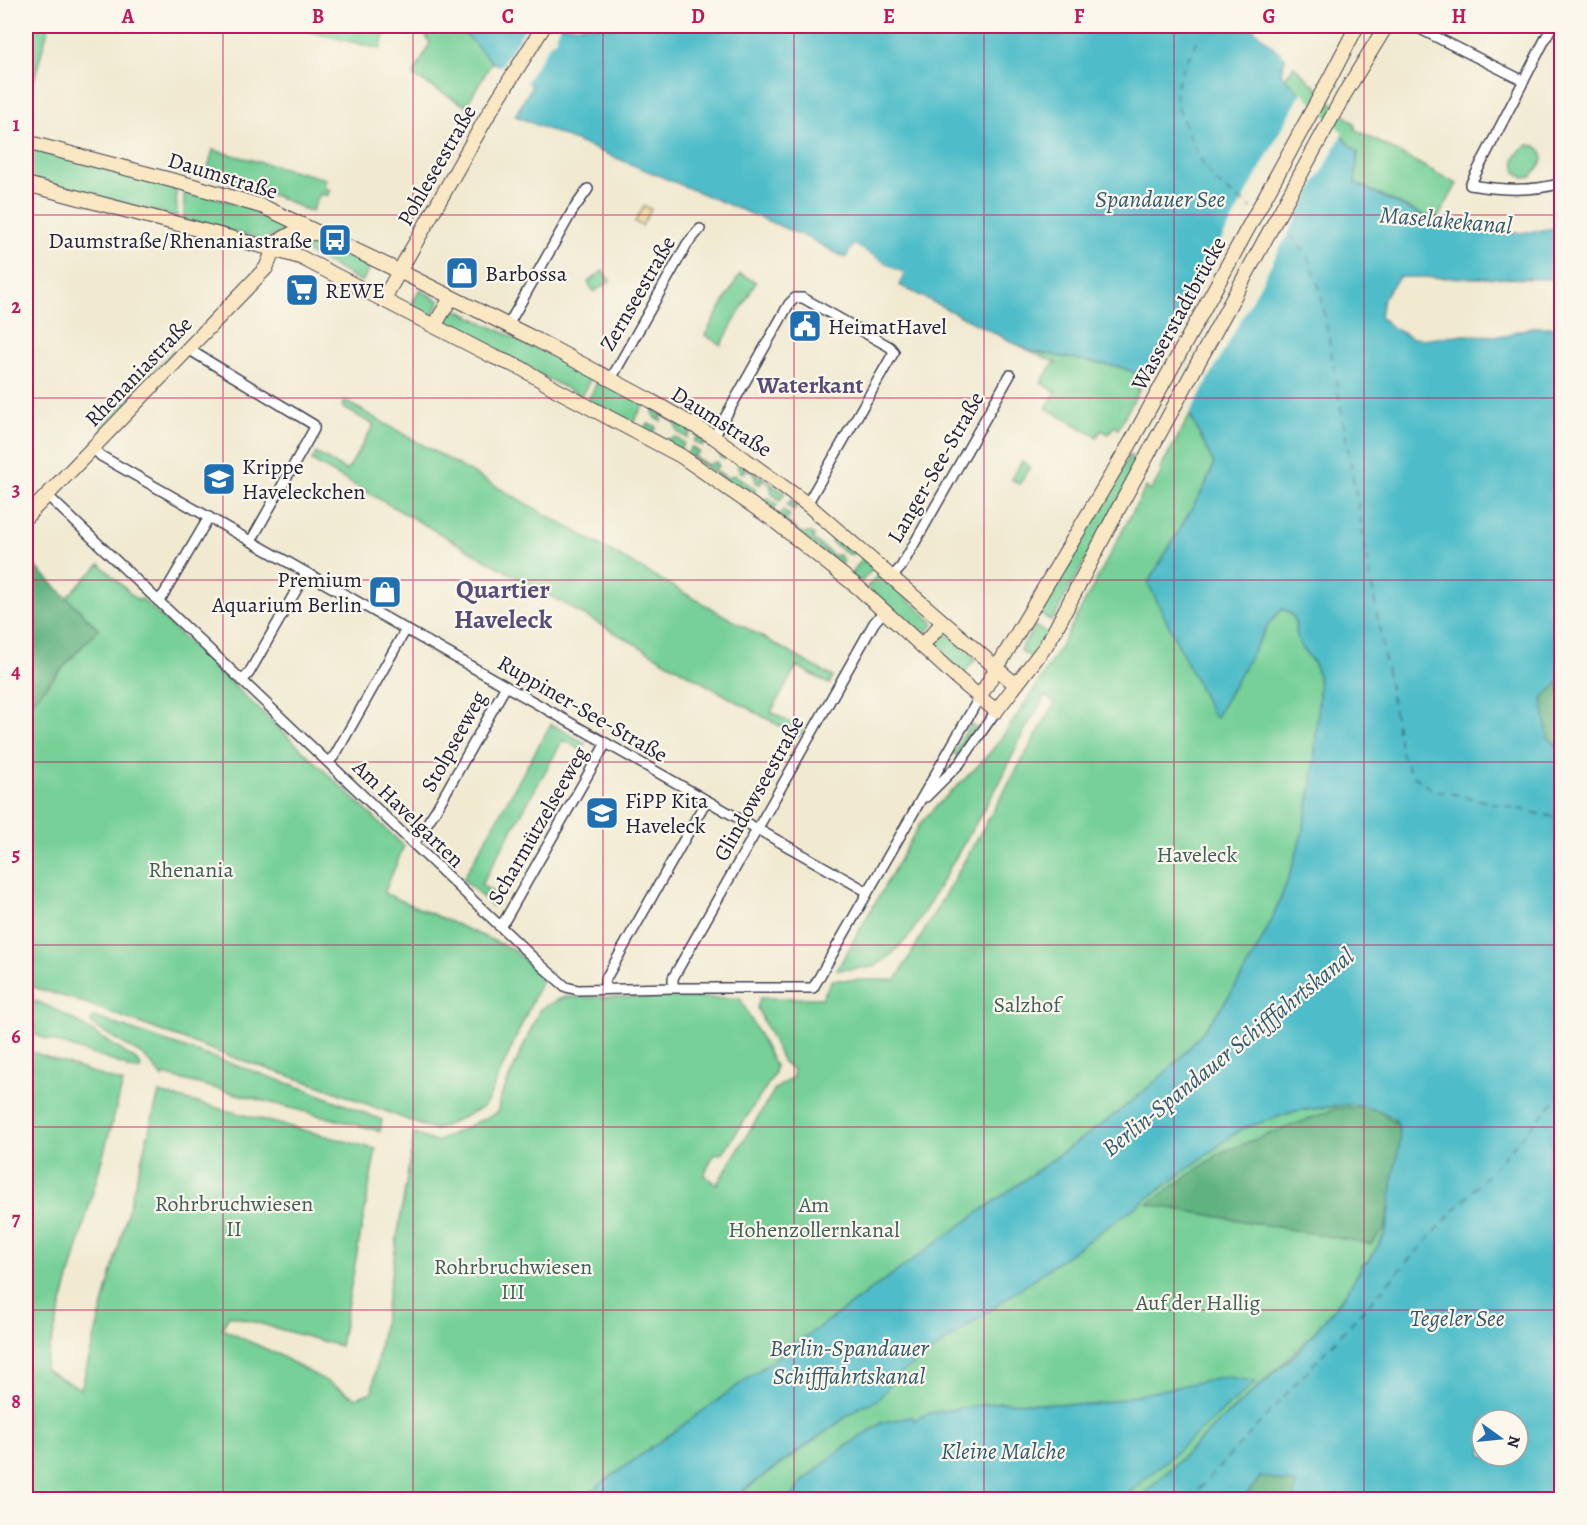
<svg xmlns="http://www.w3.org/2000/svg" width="1587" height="1525" viewBox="0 0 1587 1525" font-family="Alegreya,serif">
  <rect width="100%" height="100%" fill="#fbf7ec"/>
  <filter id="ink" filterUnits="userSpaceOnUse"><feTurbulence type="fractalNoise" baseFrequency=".0167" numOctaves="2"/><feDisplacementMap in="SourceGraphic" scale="12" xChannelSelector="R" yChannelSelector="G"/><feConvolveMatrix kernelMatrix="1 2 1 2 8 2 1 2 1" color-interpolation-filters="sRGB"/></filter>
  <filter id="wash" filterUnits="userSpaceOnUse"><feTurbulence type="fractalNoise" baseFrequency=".008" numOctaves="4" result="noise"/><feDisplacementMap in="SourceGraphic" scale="24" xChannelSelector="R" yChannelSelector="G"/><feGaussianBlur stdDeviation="1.35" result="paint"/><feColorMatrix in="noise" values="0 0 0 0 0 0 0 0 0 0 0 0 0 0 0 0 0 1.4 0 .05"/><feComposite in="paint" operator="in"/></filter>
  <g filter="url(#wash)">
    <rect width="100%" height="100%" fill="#f1ead1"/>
    <!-- green -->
    <path fill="#76d097" stroke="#4c7969" stroke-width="1.5" d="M26,26H49L34,80L26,78Z
      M288,26H387L380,49Z
      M403,26H458L492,62L466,106L413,76L430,43L424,32Z
      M1294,66L1354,124L1356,130L1457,184L1436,221L1355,183L1358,153L1285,78Z
      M1528,145L1536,146L1542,152L1543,160L1532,176L1524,178L1516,172L1514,160L1521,149Z
      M26,147L176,187L177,217L26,178Z
      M213,150L326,179L324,188L331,190L327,196L321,193L311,212L276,196L206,175Z
      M184,189L247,207L296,229L272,236L265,240L184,219Z
      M312,236L371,265L362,282L303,250L289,246L287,243Z
      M603,271L610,281L594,292L588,282Z
      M740,274L756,282L721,345L705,335Z
      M420,290L440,301L432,317L410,307Z
      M452,308H454C499,332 547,352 593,375L581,396L444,325L445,318Z
      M173,351L177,355L104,430L100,426Z
      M1030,351L1120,367L1146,377L1118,429L1115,425L1109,434L1101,430L1097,437L1046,408L1056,392L1041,383L1051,366L1057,363Z
      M599,379L641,401L643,406L633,423L588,400Z
      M345,401L833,677L829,684L797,666L771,712L803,730L799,737L312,461L316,453L347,471L374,425L342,407Z
      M655,410L692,430L687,438L678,432L675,422L661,414V421L657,419L653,413Z
      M1190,415L1214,464L1205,486L1213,716H1216L1268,625L1282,609C1303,616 1291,632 1301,646C1306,653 1313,661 1316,669C1322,682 1317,720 1316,737C1312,853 1260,971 1181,1057C1159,1080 1134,1100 1109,1119L580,1499L26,1500V1050L123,1083L44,1369L81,1389L159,1093L376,1149L340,1346L229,1315L222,1329L279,1355L356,1398L372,1392L414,1134L436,1142L498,1112L499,1101L540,1009L564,997L740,998L775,1066L774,1075L723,1153L714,1154L704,1175L717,1184L775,1089L793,1077V1070L783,1062L757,1008L760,998H822L832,980H896L1055,703L1045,696L1023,733L1001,780L911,934L889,957L873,967L837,970L920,824C943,795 974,775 996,745C1056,666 1098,574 1146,487L1151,491L1162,471L1160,469Z
      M648,424L656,426V429L651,432L666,440L675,437L684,443L680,450L645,430L644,427Z
      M699,434L785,493L780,500L772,494L770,484L761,478V484H759L756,482L754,473L744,467V473L739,471L737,461L724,452V459L721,458L717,448L704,439L703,446L694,442Z
      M691,447L699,452L693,456L707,465L716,462L719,466L713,469L727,478L735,475L756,490L755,492L750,494L758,500L768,498L777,505L771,512L687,454Z
      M1130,455L1139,463L1052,621L1041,615L1057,580Z
      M1022,461L1030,467L1020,484L1011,479Z
      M792,499L855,552L854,554H848L832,542V533L818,522L819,528H815L813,518L796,504L794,511L787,505Z
      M783,510L790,516L789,518L784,519L801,533H811L814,535L813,539L834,556L839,555L843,561L842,565L841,566L778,517Z
      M863,558L874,567L861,582L851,574Z
      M100,564L137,600L142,599L404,846L384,893L512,949L543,977L488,1100L482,1108L436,1130L431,1129L326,1088L226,1055L85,1003L26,985V708L98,629L67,597Z
      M880,573L934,623L926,633L920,635L867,587Z
      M1034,626L1049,634L1032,658L1020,650Z
      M944,632L976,658L963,675L931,646Z
      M551,724L585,743L581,750L563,740L481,885L498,895L492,906L463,879Z
      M970,724L976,728L957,756L954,753Z
      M26,998C65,1010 101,1038 136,1060L141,1066L140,1070L127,1069V1066L32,1034L35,1026L26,1023Z
      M94,1017L308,1090L382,1120L380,1131L164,1075L163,1078L144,1056L94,1026L91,1022Z
      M1354,1104C1372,1109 1394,1110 1400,1130L1389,1219L1385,1234L1369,1261L1365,1262C1326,1331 1275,1371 1218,1423C1191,1448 1165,1474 1139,1499H1122L1137,1484L1159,1391L1093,1405L1000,1402L931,1413L914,1420L912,1417L883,1422L839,1451L799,1485L791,1499L731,1500L863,1405C879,1402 885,1386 896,1377L1162,1188L1241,1129L1296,1111Z"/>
    <!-- forest -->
    <path fill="#60b280" stroke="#416a5e" stroke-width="1.5" d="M26,557L98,629L26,708Z
      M1561,681V750L1548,738L1542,697Z
      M1370,1106L1404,1129L1385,1229L1371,1244L1148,1204L1222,1152L1335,1109Z
      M1261,1476L1297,1484L1294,1499L1243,1500Z"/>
    <!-- sand -->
    <path fill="#eeda9e" stroke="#887e6c" stroke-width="1.5" d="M644,206L651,209L642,226L635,222Z"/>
    <!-- water -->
    <path fill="#50bdc9" stroke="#397082" stroke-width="1.5" fill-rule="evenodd" d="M458,26H1250L1285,58L1281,74L1358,153L1355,183C1381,195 1407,210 1434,220C1473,236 1521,237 1561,226V279L1399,277L1383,298L1380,317L1394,329L1413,338L1428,339L1458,335L1507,336L1514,332L1533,327H1561V681L1542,698L1548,738L1562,750L1561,1499H1294L1296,1484L1261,1476L1243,1499H1139L1217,1424L1299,1351L1342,1299L1362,1267L1360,1266L1369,1261L1385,1234L1389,1218L1393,1177L1400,1141L1398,1125L1395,1119L1383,1112L1354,1104L1296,1111L1241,1129L1162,1188L896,1377C882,1389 885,1402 863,1405L731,1499H580L1109,1119C1134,1100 1159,1080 1181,1057C1260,971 1312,853 1316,737C1317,720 1322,682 1316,669C1313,660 1306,653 1301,646C1291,632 1303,616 1282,609L1268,625L1216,717L1213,716L1148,583L1205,486L1214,464L1190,415L1146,377L1120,367L1030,351L899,285L904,274L854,245L846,258L804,236L515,116L532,86L492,62ZM1482,1420H1518V1456H1482Z
      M1229,1377L1256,1382L1122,1499H791L799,1485L839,1451L883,1422L912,1417L914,1420L931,1413L1000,1402L1093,1405L1217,1378Z"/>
    <!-- pier -->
    <path fill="#f1ead1" d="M525,26H561L555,36L557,37L554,43L551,42L526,82L529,84L528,87L495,67L497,65L501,66L526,27Z
      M1302,92L1343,133L1188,417L1145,380Z
      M854,245L904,274L897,287L896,284L900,275L855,249L848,260L845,261Z"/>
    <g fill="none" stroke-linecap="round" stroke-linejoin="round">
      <!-- ferry -->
      <path stroke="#32586d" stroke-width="1.5" stroke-dasharray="8 6" stroke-linecap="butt" d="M1197,41C1189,58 1178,74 1176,92C1175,109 1201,165 1212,177C1223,190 1238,198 1252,208
        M1261,214L1269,220
        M1278,226C1306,246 1312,263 1321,294L1401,752C1407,770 1415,779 1432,789L1562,819
        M1189,1500L1562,1093"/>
    </g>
  </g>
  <g filter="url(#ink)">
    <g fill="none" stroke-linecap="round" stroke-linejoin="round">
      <defs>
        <path id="street" d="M1414,26L1524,81
          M1552,26L1470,185C1502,190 1531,192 1562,183
          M507,327L573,210L588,189
          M188,349L314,425V429L251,541
          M611,379L687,244L700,229
          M714,437L789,304L795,298H803L890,347L894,352L890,359L807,504
          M93,448L101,456L868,892
          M47,495L543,967L566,987L578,990L673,988H813L979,698
          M892,577L901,567L1010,375
          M158,601L164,594L209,517
          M242,681L249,673L306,573
          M328,762L335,755L406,629
          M926,797L960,763L996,711
          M414,844L437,808L506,686
          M499,926L505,920L606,743
          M673,988V978L874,623L884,611
          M605,989V980L706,801"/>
        <path id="secondary" d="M26,142L190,185L264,207L399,271L537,340L651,401L714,437L807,504L1016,685
          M26,184L273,249L300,257L494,357L521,368L557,390L681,456L772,519L860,589L957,678L996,711L1045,647L1055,630L1116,513L1345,93L1386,26
          M383,300L489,113L544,26
          M434,326L451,298
          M26,517L266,268L277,242L291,234L318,233
          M921,645L930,637L943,622
          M979,698L1131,442L1330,78L1357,26"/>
      </defs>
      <!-- street casing -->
      <use href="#street" stroke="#414052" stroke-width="12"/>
      <!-- secondary casing -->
      <use href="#secondary" stroke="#414052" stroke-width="16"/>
      <!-- street -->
      <use href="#street" stroke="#fff" stroke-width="9"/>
      <!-- secondary -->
      <use href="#secondary" stroke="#fae7c3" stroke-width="14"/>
    </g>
  </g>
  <!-- grid -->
  <path fill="none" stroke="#c2185b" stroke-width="1.5" stroke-opacity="0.55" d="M223,26V1500M413,26V1500M603,26V1500M794,26V1500M984,26V1500M1174,26V1500M1364,26V1500M26,215H1562M26,398H1562M26,580H1562M26,762H1562M26,945H1562M26,1127H1562M26,1310H1562"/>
  <!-- icons -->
  <defs>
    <symbol id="bus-square" viewBox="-11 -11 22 22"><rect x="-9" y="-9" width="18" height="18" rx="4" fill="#1f6fb2" stroke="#fbf7ec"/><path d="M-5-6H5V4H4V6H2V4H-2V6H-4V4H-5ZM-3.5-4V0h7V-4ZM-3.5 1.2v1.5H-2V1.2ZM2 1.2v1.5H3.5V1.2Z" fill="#fff"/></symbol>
    <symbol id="shop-square" viewBox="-11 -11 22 22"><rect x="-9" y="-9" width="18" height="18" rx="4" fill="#1f6fb2" stroke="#fbf7ec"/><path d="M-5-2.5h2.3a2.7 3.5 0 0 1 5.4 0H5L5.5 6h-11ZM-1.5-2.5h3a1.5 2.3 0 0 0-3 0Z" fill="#fff"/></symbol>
    <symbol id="supermarket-square" viewBox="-11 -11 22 22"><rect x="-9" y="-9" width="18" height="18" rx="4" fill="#1f6fb2" stroke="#fbf7ec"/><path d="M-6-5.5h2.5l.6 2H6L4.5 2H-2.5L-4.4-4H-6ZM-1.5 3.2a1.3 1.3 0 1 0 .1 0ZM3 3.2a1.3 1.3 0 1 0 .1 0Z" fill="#fff"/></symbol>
    <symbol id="civic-square" viewBox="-11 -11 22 22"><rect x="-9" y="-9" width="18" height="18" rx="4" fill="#1f6fb2" stroke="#fbf7ec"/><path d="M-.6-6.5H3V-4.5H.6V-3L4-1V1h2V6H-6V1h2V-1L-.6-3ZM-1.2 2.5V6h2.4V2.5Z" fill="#fff"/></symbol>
    <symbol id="school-square" viewBox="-11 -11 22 22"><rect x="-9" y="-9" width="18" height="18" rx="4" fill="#1f6fb2" stroke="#fbf7ec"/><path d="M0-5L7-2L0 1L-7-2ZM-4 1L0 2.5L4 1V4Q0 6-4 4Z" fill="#fff"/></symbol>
  </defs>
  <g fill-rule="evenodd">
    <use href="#bus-square" x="316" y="221" width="38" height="38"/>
    <use href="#shop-square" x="443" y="254" width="38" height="38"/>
    <use href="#supermarket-square" x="283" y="271" width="38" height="38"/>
    <use href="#civic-square" x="786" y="307" width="38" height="38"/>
    <use href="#school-square" x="200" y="460" width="38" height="38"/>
    <use href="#shop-square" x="366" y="573" width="38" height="38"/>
    <use href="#school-square" x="583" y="794" width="38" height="38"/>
  </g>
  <g text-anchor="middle" stroke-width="4.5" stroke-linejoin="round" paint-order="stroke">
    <!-- street labels -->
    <g font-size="22" fill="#22223b" stroke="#fbf7ec">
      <text transform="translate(436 165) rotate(-60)" y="8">Pohleseestraße</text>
      <text transform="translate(223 175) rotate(17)" y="8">Daumstraße</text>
      <text transform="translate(637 293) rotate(-60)" y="8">Zernseestraße</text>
      <text transform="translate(1178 313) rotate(-61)" y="8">Wasserstadtbrücke</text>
      <text transform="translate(138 371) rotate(-46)" y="8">Rhenaniastraße</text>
      <text transform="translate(722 421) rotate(32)" y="8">Daumstraße</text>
      <text transform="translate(935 467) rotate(-60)" y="8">Langer-See-Straße</text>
      <text transform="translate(583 708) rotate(30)" y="8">Ruppiner-See-Straße</text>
      <text transform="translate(453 741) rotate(-61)" y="8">Stolpseeweg</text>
      <text transform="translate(758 788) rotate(-61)" y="8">Glindowseestraße</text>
      <text transform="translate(409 813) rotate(44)" y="8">Am Havelgarten</text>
      <text transform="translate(537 825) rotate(-60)" y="8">Scharmützelseeweg</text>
    </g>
    <!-- poi labels -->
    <g font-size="22" fill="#22223b" stroke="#fbf7ec" text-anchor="start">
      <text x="312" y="248" text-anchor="end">Daumstraße/Rhenaniastraße</text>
      <text x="485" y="281">Barbossa</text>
      <text x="325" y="298">REWE</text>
      <text x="828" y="334">HeimatHavel</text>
      <text x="242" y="474">Krippe<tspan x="242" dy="25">Haveleckchen</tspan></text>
      <text x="362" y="587" text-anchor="end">Premium<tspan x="362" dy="25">Aquarium Berlin</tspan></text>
      <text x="625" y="808">FiPP Kita<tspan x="625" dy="25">Haveleck</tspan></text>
    </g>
    <!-- park labels -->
    <g font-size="22" fill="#3f5f5b" stroke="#fbf7ec">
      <text x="1197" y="862">Haveleck</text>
      <text x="191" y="877">Rhenania</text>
      <text x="1027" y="1012">Salzhof</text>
      <text x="234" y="1211">Rohrbruchwiesen<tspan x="234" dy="25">II</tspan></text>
      <text x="814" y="1212">Am<tspan x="814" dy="25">Hohenzollernkanal</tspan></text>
      <text x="513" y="1274">Rohrbruchwiesen<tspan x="513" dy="25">III</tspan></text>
      <text x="1198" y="1310">Auf der Hallig</text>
    </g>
    <!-- water labels -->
    <g font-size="24" font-style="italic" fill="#32586d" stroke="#fbf7ec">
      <text x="1160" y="207">Spandauer See</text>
      <text transform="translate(1446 220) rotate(5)" y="8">Maselakekanal</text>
      <text transform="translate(1228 1052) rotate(-39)" y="8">Berlin-Spandauer Schifffahrtskanal</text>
      <text x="1457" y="1326">Tegeler See</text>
      <text x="849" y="1356">Berlin-Spandauer<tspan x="849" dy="28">Schifffahrtskanal</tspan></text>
      <text x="1003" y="1459">Kleine Malche</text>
    </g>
    <!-- neighbourhood labels -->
    <g font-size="24" font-weight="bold" fill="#554d77" stroke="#fbf7ec">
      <text x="810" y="393">Waterkant</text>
    </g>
    <!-- quarter labels -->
    <g font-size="26" font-weight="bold" fill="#554d77" stroke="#fbf7ec">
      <text x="503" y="598">Quartier<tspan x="503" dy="30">Haveleck</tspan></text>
    </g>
  </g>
  <!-- margin -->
  <rect width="1587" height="1525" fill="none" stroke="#fbf7ec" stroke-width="66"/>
  <!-- north arrow -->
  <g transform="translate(1500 1438) rotate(105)"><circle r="28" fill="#fbf7ec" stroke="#a4a2a5" stroke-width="1.5"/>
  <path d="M0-4.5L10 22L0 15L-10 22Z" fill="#1f6fb2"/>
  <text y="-9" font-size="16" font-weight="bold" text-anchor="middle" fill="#22223b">N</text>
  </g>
  <rect x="33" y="33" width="1521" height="1459" fill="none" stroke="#c2185b" stroke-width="2"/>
  <g font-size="20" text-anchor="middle" font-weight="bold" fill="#c2185b">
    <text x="128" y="23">A</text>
    <text x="318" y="23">B</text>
    <text x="508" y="23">C</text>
    <text x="698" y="23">D</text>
    <text x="889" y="23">E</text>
    <text x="1079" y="23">F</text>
    <text x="1269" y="23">G</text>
    <text x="1459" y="23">H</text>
    <text x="16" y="131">1</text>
    <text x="16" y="313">2</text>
    <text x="16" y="496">3</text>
    <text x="16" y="678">4</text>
    <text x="16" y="861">5</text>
    <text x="16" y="1043">6</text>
    <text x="16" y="1225">7</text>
    <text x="16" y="1408">8</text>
  </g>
</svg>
